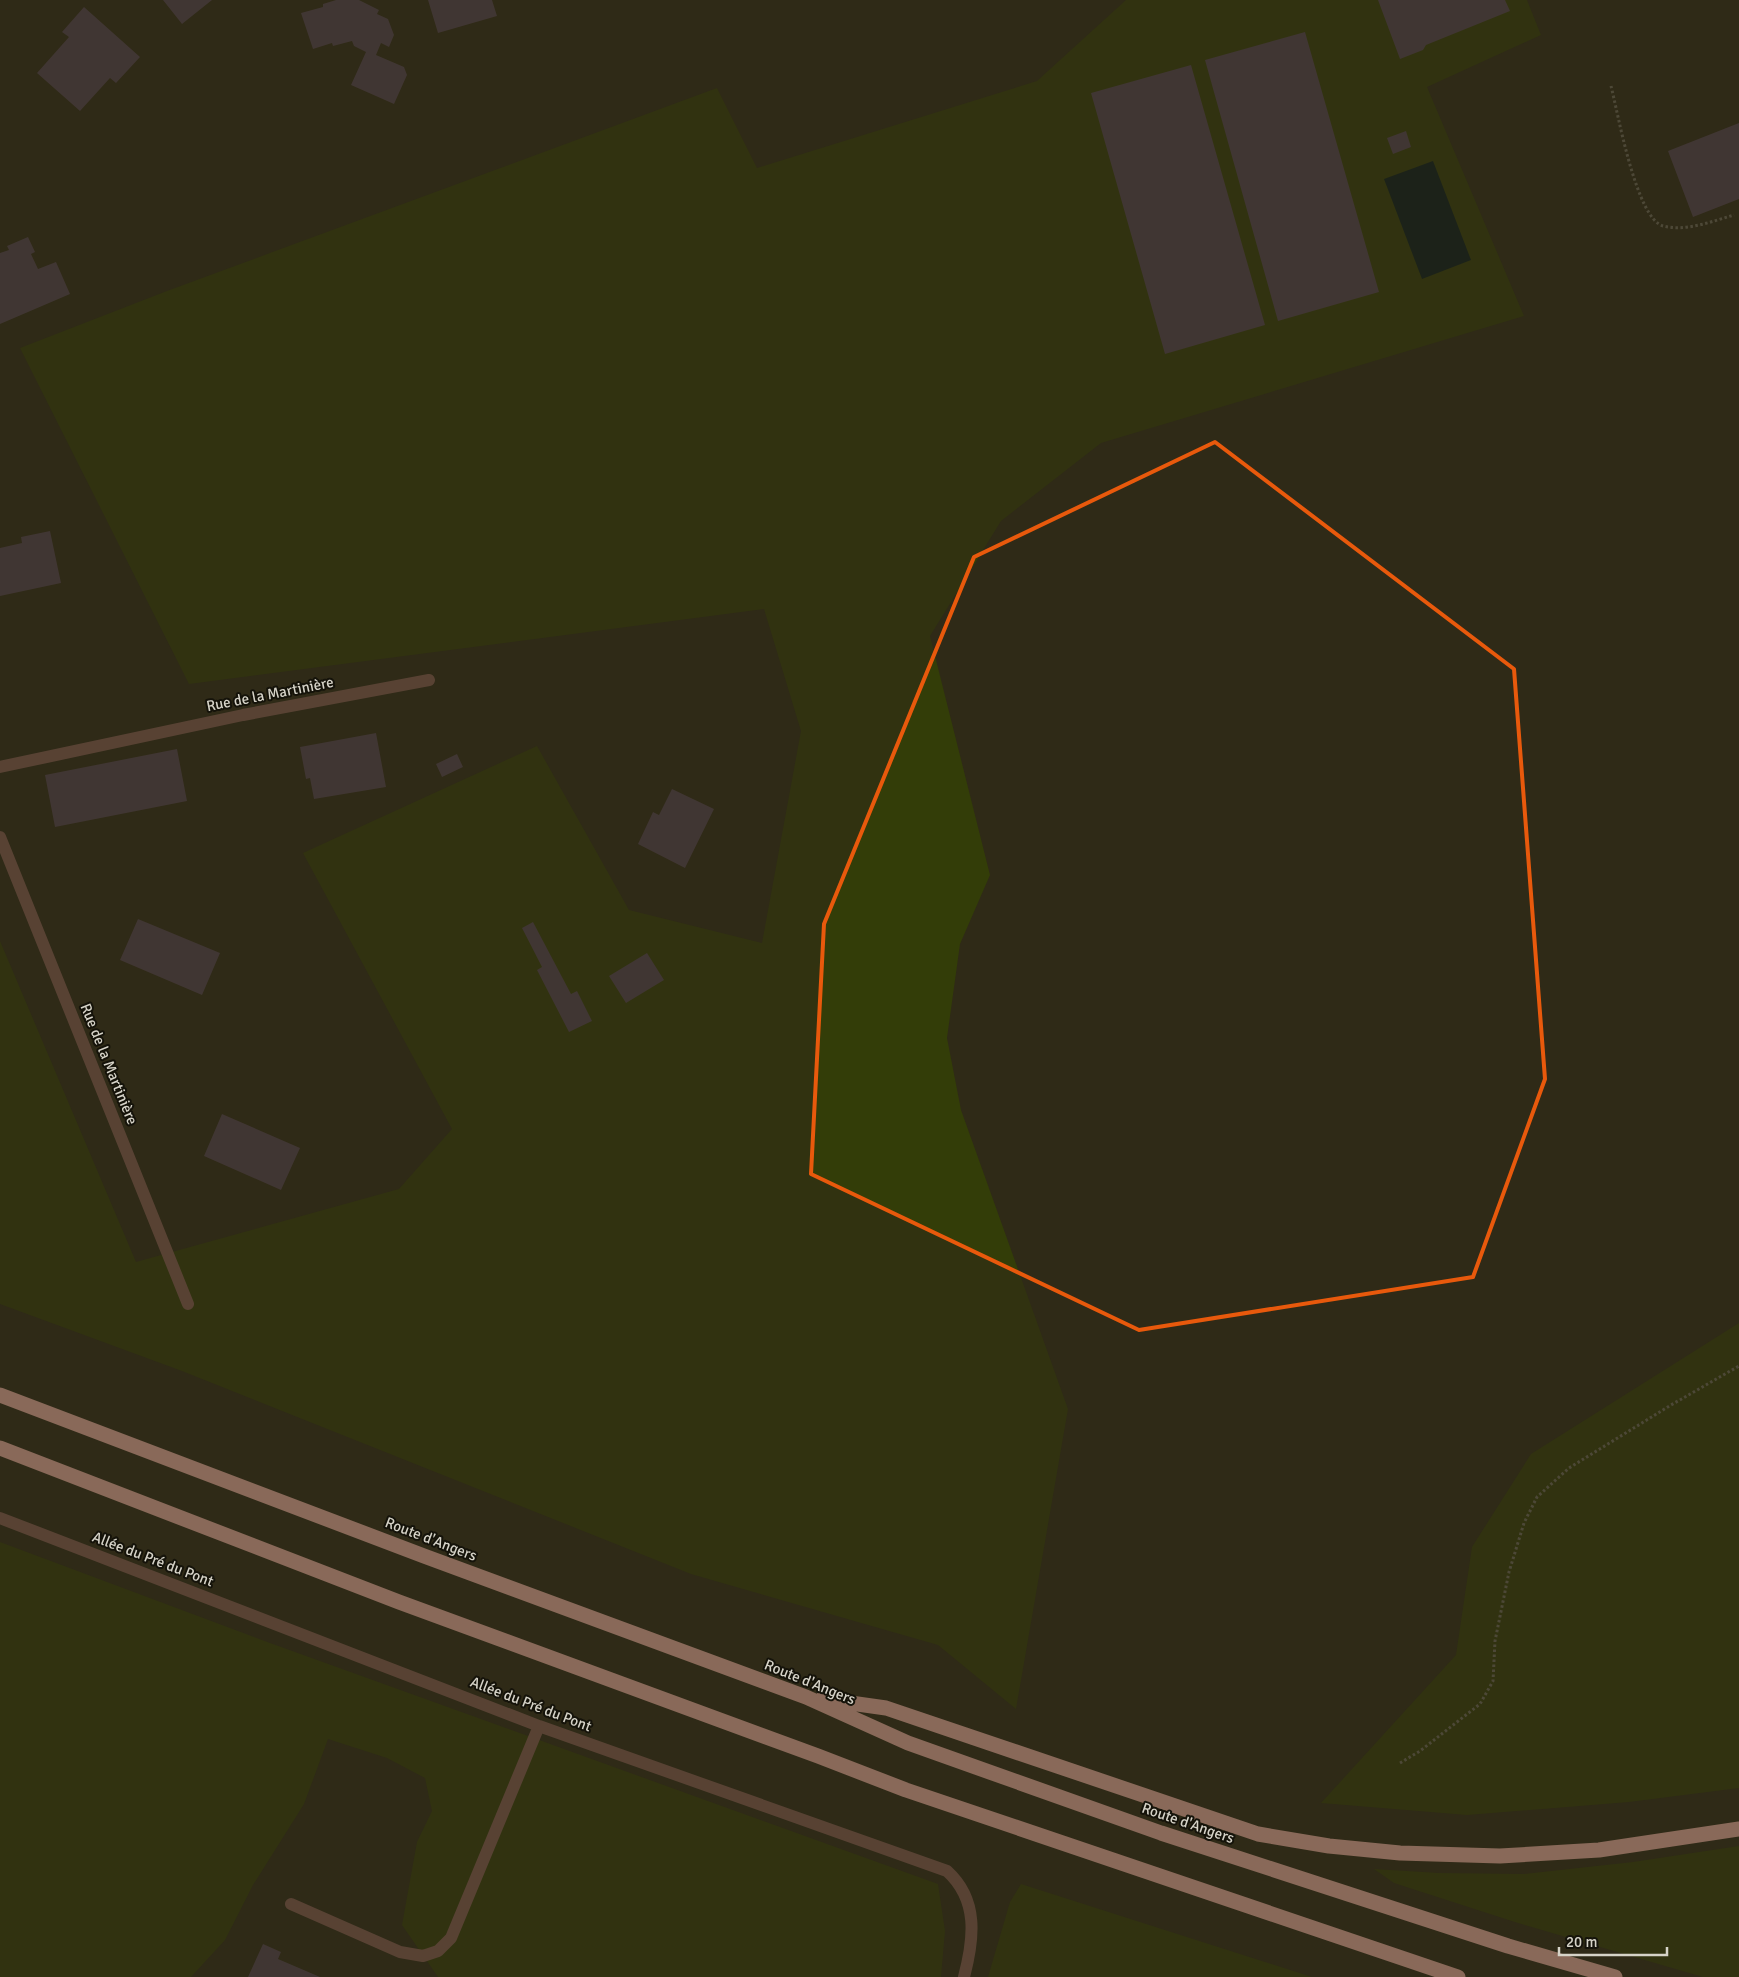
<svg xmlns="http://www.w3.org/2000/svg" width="1739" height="1977" viewBox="0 0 1739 1977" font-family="Signika,sans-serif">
  <rect width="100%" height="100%" fill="#2f2a17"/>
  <!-- green -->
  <path fill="#333d08" d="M1126,0H1527L1541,35L1427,87L1524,316L1101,443L1001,521L930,636L990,875L960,944L947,1038L961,1110L1068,1409L1016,1709L938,1645L691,1574L182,1371L0,1304V941L136,1262L399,1189L452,1129L303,853L537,746L629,910L762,943L801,731L764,609L189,684L20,348L167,291L717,88L757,168L1037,81Z
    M1739,1323V1788L1629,1802L1467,1815L1321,1803L1456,1655L1472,1547L1531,1454Z
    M0,1542L270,1643L938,1884L945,1931L941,1977H438L402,1925L417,1842L432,1811L425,1778L387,1758L328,1739L304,1804L253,1885L225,1940L191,1977H0Z
    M1739,1846V1977H1703L1518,1923L1394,1883L1374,1869L1439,1873L1524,1874L1633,1862Z
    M1021,1884L1312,1977H988L1010,1902Z"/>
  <!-- water -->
  <path fill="#061a1b" d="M1433,161L1471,260L1422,279L1384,179Z"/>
  <!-- building -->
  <path fill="#564654" d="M163,0H212L182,24Z
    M336,0H359L379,10L377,14L388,19L394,35L389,47L381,43L376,55L404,67L407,75L394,104L351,85L366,52L354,46L352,41L333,46L332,43L313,49L301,13L323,7V4Z
    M428,0H492L497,16L438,33Z
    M1378,0H1505L1510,11L1426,45L1423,50L1400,59Z
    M84,7L140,57L116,83L110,78L80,111L37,73L69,37L62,32Z
    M1305,32L1379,292L1278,321L1205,60Z
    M1191,65L1265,325L1165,354L1091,93Z
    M1739,123V199L1693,217L1668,151Z
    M1406,131L1411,147L1393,154L1387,138Z
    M28,237L35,252L31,254L38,269L56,262L70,294L0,324V253L9,250L7,246Z
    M50,531L61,583L0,596V548L22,543L21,537Z
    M376,733L386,787L314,799L310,778L306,779L300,747Z
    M177,749L187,801L55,827L45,775Z
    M457,754L463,767L442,777L436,764Z
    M672,789L714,809L685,868L638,844L653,812L659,815Z
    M138,919L220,953L202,995L120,960Z
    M533,922L571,994L577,991L592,1021L569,1032L537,970L542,967L522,928Z
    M647,953L664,980L626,1003L609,976Z
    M222,1114L300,1148L281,1190L204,1156Z
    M263,1944L281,1952L278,1959L320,1977H248Z"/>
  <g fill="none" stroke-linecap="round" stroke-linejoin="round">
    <!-- path -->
    <path stroke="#726e5e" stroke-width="3" stroke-dasharray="2.5 2.5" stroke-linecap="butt" d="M1611,86C1618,113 1636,218 1663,226C1686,232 1713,221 1734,215
      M1400,1763L1420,1751L1480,1704L1493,1681L1495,1641L1509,1572L1524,1523L1537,1497L1569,1468L1671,1405L1739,1366"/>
    <!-- minor -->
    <path stroke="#8a6056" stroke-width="12" d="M0,767L243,715L429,680
      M0,837L188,1304
      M0,1518L539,1726L947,1871C979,1900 974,1939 964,1977
      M291,1904L400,1952L423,1956L438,1951L451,1938L539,1726"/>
    <!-- highway -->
    <path stroke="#f5b6a8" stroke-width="15" d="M0,1395L424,1556L806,1697L908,1743L1161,1833L1508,1946L1615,1977
      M0,1448L399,1602L818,1756L906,1790L1458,1977
      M822,1699L886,1708L1258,1834L1329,1846L1400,1853L1500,1856L1599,1850L1739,1829"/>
  </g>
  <!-- marked area -->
  <path d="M0 0H1739V1977H0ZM1215,442L1514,669L1545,1079L1473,1277L1139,1330L811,1174L824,924L974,557Z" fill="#2f2a17" fill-opacity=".55" fill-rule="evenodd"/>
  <path fill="none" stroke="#e8590c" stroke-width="4" stroke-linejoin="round" d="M1215,442L1514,669L1545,1079L1473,1277L1139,1330L811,1174L824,924L974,557Z"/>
  <g text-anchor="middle" stroke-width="4" stroke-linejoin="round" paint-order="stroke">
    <!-- street labels -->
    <g font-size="15" fill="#d6d3c8" stroke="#15130a">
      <text transform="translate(270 694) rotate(-11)" y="5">Rue de la Martinière</text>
      <text transform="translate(109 1064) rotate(68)" y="5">Rue de la Martinière</text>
      <text transform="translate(431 1539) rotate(21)" y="5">Route d'Angers</text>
      <text transform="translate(153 1559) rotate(21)" y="5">Allée du Pré du Pont</text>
      <text transform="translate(810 1682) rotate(22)" y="5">Route d'Angers</text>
      <text transform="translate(531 1704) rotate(21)" y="5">Allée du Pré du Pont</text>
      <text transform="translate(1188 1823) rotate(19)" y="5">Route d'Angers</text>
    </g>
  </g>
  <!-- scale -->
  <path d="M1559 1947v8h108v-8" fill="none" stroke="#d6d3c8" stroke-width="2.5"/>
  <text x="1566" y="1947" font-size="15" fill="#d6d3c8" stroke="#15130a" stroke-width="4" paint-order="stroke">20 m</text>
</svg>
